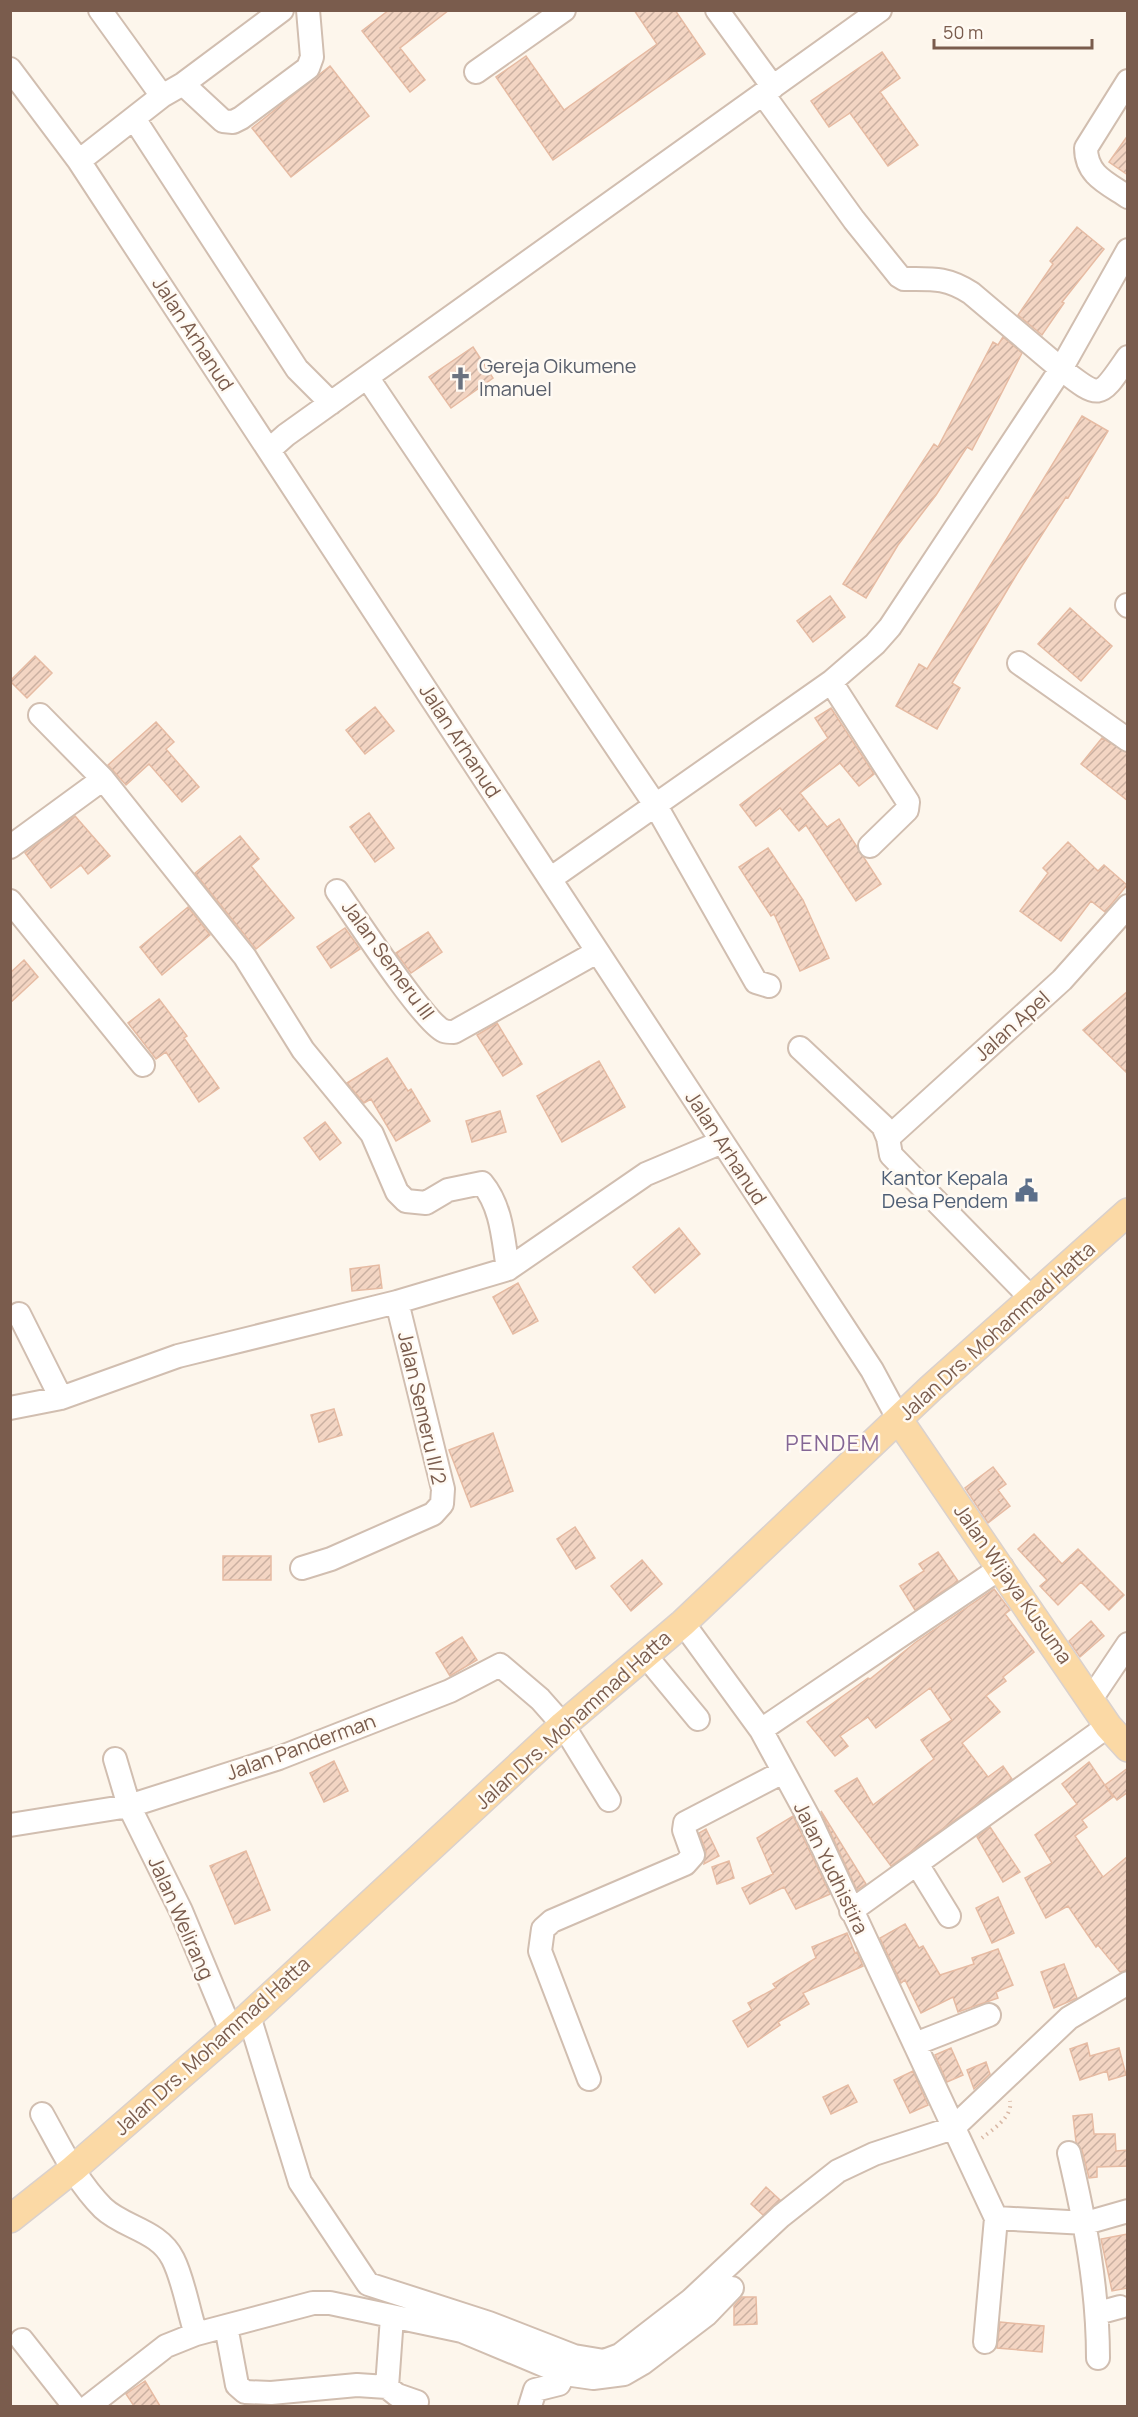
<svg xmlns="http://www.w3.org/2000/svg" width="1138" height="2417" viewBox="0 0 1138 2417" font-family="Manrope,sans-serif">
  <defs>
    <pattern id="building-hatch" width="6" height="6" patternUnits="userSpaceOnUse" patternTransform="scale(1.5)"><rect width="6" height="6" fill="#f3d5c3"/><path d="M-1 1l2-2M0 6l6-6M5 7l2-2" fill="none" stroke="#cab0a1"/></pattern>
  </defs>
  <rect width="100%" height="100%" fill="#fdf6ec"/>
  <!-- building -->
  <path fill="url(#building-hatch)" stroke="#e6bba3" stroke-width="1.5" d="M389,10H449L400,48L425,80L410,92L362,31Z
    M634,10H675L705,54L553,160L496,77L526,56L564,110L657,44Z
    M882,52L900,78L880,92L918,145L888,166L850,113L829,127L811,101Z
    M330,66L369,116L291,177L252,128Z
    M1128,135V175L1109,162Z
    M1077,227L1104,249L1062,302L1064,303L1042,335L1018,315L1053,264L1050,261Z
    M1003,337L1022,353L995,406L972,450L967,447L936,495L898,545L866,598L843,584L934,444L938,447L993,342L998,345Z
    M473,347L493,378L451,408L429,377Z
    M1082,416L1108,431L1068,498L1066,497L1015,577L952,683L960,688L937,729L896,706L919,664L927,669Z
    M830,596L845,617L813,642L797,621Z
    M1070,608L1112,646L1081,681L1038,644Z
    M35,656L52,673L27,698L10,681Z
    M375,707L394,731L365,754L346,730Z
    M831,708L874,774L859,786L840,763L800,793L827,827L839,819L881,884L856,901L806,825L799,831L780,808L756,826L740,805L828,738L815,718Z
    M156,722L174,742L166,749L199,787L182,802L149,764L126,785L108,765Z
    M1102,738L1128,753V801L1081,764Z
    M369,813L394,848L375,862L350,827Z
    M75,816L110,856L88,874L81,865L51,888L25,853Z
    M240,836L259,859L251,866L294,918L256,949L195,873Z
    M1068,842L1098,871L1104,865L1127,885L1105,912L1091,901L1061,941L1020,911L1048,873L1043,868Z
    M768,848L803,900L829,958L800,971L774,914L771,916L739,867Z
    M188,907L210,935L162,975L140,947Z
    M345,928L360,949L331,968L317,947Z
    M428,932L442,952L411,973L396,953Z
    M24,960L38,977L10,1003V973Z
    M1128,991V1074L1083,1030Z
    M159,999L187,1036L184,1038L219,1088L199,1102L166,1052L156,1059L128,1023Z
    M497,1023L522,1064L503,1076L477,1035Z
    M387,1058L408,1091L411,1089L430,1121L396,1141L371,1099L364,1103L347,1083Z
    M599,1061L625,1107L562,1142L537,1096Z
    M500,1111L506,1132L472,1142L466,1121Z
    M325,1122L341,1143L320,1160L304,1138Z
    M679,1228L700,1254L655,1293L633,1267Z
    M379,1265L382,1288L352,1291L350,1269Z
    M518,1283L538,1321L513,1334L493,1297Z
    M334,1409L342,1435L319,1442L311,1415Z
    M493,1433L513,1491L471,1507L449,1450Z
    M993,1467L1006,1484L998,1490L1010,1506L988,1523L965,1488Z
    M575,1527L595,1558L576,1569L557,1539Z
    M1034,1534L1062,1564L1078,1549L1124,1595L1109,1610L1081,1582L1058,1605L1040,1586L1047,1580L1018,1549Z
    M938,1552L958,1581L915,1610L900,1586L924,1571L919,1564Z
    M223,1556H271V1580H223Z
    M642,1560L662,1584L631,1611L611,1586Z
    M994,1589L1010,1610L1005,1614L1034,1652L1003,1677L1006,1681L986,1696L1000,1712L962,1743L988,1777L1003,1766L1012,1779L891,1866L835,1791L857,1778L873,1805L934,1759L921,1740L952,1720L930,1688L876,1728L868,1717L840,1736L848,1746L835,1756L807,1722L868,1678L870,1679L916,1642Z
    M1091,1621L1104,1636L1080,1657L1069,1641Z
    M462,1637L477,1660L450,1676L436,1653Z
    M334,1761L348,1791L324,1802L310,1773Z
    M1089,1762L1113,1797L1082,1820L1087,1827L1075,1836L1103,1877L1128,1856V1970L1120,1972L1098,1945L1096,1947L1068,1906L1046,1918L1025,1878L1052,1863L1035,1835L1077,1804L1062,1784Z
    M1128,1768V1792L1117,1800L1105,1785Z
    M821,1811L866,1884L857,1890L822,1814Z
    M793,1816L830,1894L796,1909L784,1887L750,1904L742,1888L773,1874L757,1838Z
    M990,1827L1020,1872L1003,1882L977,1837Z
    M706,1829L719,1856L704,1864L706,1851L699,1833Z
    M246,1851L270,1910L235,1924L210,1866Z
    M729,1861L734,1878L717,1884L712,1867Z
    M998,1897L1014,1933L992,1943L976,1908Z
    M905,1924L919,1948L923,1946L940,1975L974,1964L972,1958L998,1949L1013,1985L996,1992L998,1998L958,2012L953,1997L921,2013L905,1980L901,1983L880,1938Z
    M847,1933L855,1953L857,1952L863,1966L803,1993L809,2004L778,2022L780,2025L748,2047L733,2021L752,2010L748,2003L776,1988L773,1984L816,1958L812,1947Z
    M1064,1964L1077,1998L1054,2008L1041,1972Z
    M1087,2043L1090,2056L1119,2048L1126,2075L1109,2080L1107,2071L1080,2080L1070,2049Z
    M951,2048L963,2075L947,2082L935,2055Z
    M986,2062L990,2074L974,2089L967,2070Z
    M913,2071L928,2105L910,2113L894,2080Z
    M848,2085L857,2102L831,2114L823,2097Z
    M1092,2114L1094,2134H1115L1116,2151L1128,2150V2166L1097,2167V2177L1089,2178L1082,2150L1076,2142L1073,2116Z
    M766,2187L780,2200L763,2215L751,2204Z
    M1128,2234V2288L1112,2291L1101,2239Z
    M742,2297H756L757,2324L734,2325V2306Z
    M1000,2322L1044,2326L1042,2352L997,2348Z
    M145,2381L160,2406H134L126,2394Z"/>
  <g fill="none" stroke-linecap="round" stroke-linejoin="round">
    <defs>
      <path id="minor" d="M100,10L162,96
        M717,10L773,87
        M10,69L79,161L872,1370L899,1420
        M476,72L564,10
        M1128,81L1086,148C1086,175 1107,183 1128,197
        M183,84L223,121L233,122L241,118L308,68L312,57L308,10
        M763,94L854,220L899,276L904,279C932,279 946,277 971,293L1061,369L1128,250
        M135,120L297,369L331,403
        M79,161L162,96L183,84L282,10
        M367,377L656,806L756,982L769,986
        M269,450L286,435L880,10
        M1127,605L1128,606
        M1019,663L1128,740
        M831,682L908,802L907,810L870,846
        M40,715L103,779L245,957L303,1050L372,1134L397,1192L406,1201L426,1203L448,1190L482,1183C502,1207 503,1239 508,1269
        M10,847L103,779
        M550,879L831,682L875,644L890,627L1061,369C1101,400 1099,399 1128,357
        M337,891C354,915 424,1023 444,1031C447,1032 450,1032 454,1032L597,952
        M10,901L143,1065
        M800,1048L883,1126L888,1138L891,1155L1033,1300
        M888,1138L1062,980L1128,906
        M19,1314L61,1398
        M10,1408L61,1398L178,1356L397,1302L508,1269L646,1174L722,1142
        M302,1568L331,1559L433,1514L442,1504L443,1489L397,1302
        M683,1623L761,1730L810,1820L996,2218L985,2342
        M645,1655L698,1719
        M1091,1699L1128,1644
        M761,1730L1002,1567
        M115,1759L129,1806L181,1911L231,2031
        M10,1825L129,1806L279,1758L450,1691L500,1665L540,1699L563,1725L609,1800
        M917,1864L949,1916
        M851,1911L1108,1726
        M249,2016L300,2182L368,2284L489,2323L574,2356L604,2361L620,2355L691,2300L781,2216L838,2171L874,2154L953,2128L1069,2018L1128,1983
        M915,2044L989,2015
        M589,2079L540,1951L543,1929L552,1921L685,1864L693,1855L684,1830L685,1823L783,1772
        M42,2114C60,2146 76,2181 103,2208C124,2228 159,2230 173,2259C184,2281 188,2310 196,2334
        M1069,2153C1085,2221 1098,2288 1098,2358
        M996,2218L1086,2223L1128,2211
        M1098,2313L1120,2307
        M226,2326L237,2385L245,2392L271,2393L357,2385L387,2387L397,2395L417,2402
        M22,2340L74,2406
        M387,2387L392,2317
        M89,2406L166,2346L196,2334L313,2303H330L462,2331L565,2374L593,2378L624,2374L643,2363L706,2315L732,2288
        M530,2406L535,2390L559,2384L570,2362"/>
      <path id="major" d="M899,1420L1108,1726L1128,1748
        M10,2219L73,2169L249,2016L563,1725L683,1623L931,1388L1128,1212"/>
    </defs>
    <!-- minor casing -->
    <use href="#minor" stroke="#d1beb0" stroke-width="26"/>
    <!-- major casing -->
    <use href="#major" stroke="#dad1cd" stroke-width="30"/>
    <!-- path -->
    <path stroke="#d9b8a5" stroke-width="4" stroke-dasharray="1.5 4.5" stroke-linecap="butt" d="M982,2138C993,2129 1013,2117 1010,2101"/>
    <!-- minor -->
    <use href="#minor" stroke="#fff" stroke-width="22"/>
    <!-- major -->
    <use href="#major" stroke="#fbd9a5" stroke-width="27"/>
  </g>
  <!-- icons -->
  <defs>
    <symbol id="church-bare" viewBox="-9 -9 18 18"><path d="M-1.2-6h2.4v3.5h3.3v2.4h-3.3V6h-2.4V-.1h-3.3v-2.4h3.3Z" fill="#6b7280" stroke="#fffaf3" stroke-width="2.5" paint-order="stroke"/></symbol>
    <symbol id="civic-bare" viewBox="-9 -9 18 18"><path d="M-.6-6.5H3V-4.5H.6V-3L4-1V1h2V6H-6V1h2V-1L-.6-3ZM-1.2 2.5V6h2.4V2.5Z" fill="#5c6f8a" stroke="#fffaf3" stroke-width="2.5" paint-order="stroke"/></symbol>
  </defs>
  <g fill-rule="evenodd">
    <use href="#church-bare" x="444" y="362" width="33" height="33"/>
    <use href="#civic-bare" x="1010" y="1174" width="33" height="33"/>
  </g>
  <g text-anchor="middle" stroke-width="5" stroke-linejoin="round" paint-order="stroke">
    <!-- street labels -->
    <g font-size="20" fill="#7a5c4d" stroke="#fffaf3">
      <text transform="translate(193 334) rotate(57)" y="7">Jalan Arhanud</text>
      <text transform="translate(460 741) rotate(57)" y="7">Jalan Arhanud</text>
      <text transform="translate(388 960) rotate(54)" y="7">Jalan Semeru III</text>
      <text transform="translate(1012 1026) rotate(-42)" y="7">Jalan Apel</text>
      <text transform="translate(726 1148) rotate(57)" y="7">Jalan Arhanud</text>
      <text transform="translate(997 1331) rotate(-42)" y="7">Jalan Drs. Mohammad Hatta</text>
      <text transform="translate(422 1408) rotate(77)" y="7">Jalan Semeru II/2</text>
      <text transform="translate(1013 1584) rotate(55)" y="7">Jalan Wijaya Kusuma</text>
      <text transform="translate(573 1720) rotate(-42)" y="7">Jalan Drs. Mohammad Hatta</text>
      <text transform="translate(301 1747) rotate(-20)" y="7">Jalan Panderman</text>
      <text transform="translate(831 1868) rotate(64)" y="7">Jalan Yudhistira</text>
      <text transform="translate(181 1918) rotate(66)" y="7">Jalan Welirang</text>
      <text transform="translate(212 2046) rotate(-42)" y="7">Jalan Drs. Mohammad Hatta</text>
    </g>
    <!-- worship labels -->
    <g font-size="20" fill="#5b616d" stroke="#fffaf3" text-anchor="start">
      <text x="479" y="373">Gereja Oikumene<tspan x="479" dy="23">Imanuel</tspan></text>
    </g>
    <!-- service labels -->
    <g font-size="20" fill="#4e5e75" stroke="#fffaf3" text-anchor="end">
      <text x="1008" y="1185">Kantor Kepala<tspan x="1008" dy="23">Desa Pendem</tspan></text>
    </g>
    <!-- quarter labels -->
    <g font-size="22" letter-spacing="1.5" fill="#846695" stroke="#fffaf3">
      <text x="833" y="1451">PENDEM</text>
    </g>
  </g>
  <!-- border -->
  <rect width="1138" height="2417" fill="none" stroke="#7a5c4d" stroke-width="24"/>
  <!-- scale -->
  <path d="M934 39v9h158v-9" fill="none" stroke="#7a5c4d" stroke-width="3"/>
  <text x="943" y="39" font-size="18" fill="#7a5c4d" stroke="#fffaf3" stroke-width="4.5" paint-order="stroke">50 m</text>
</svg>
